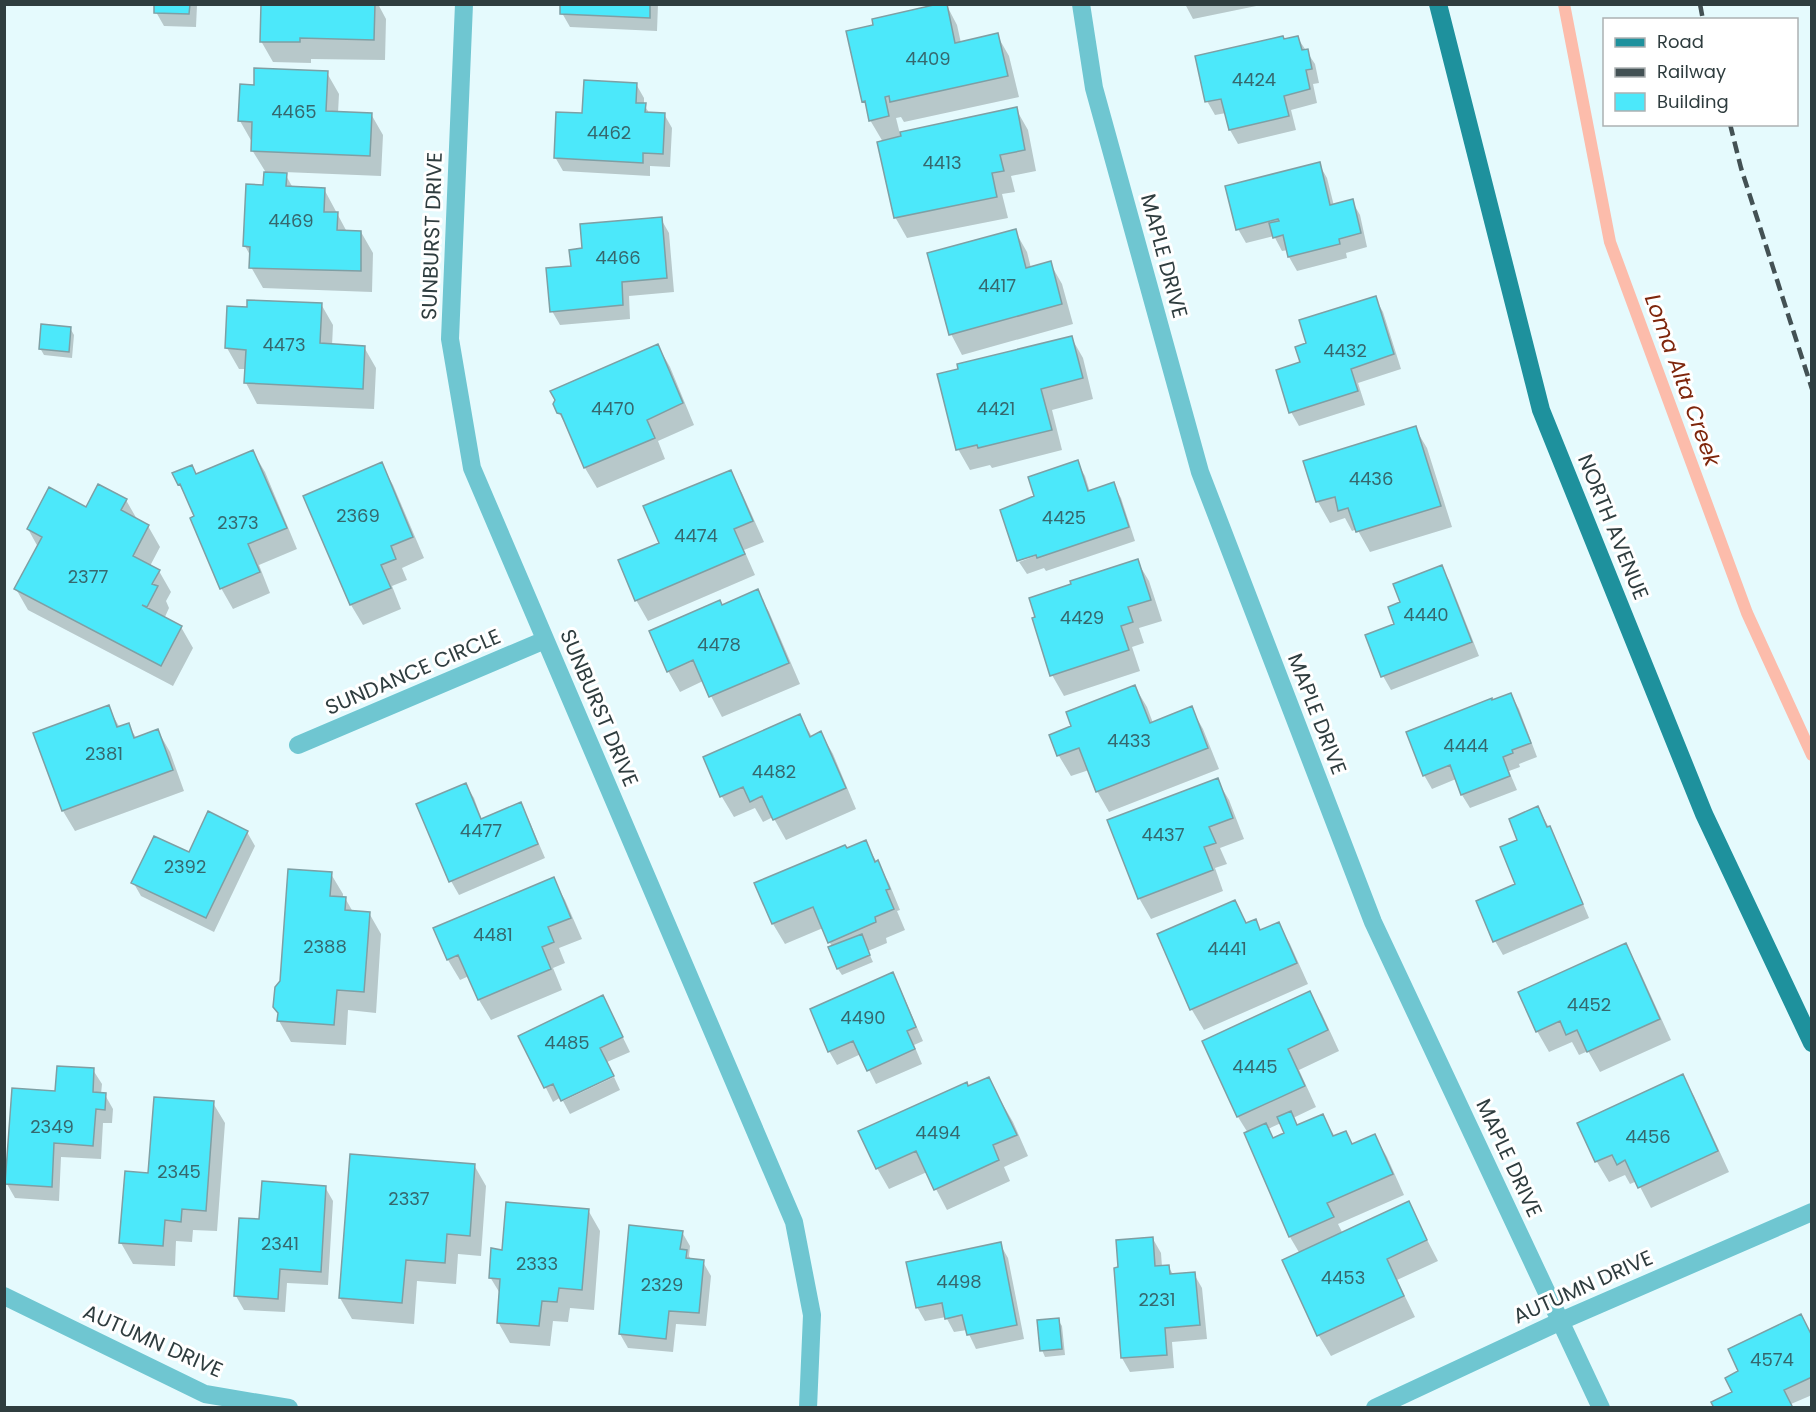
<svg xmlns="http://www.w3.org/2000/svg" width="1816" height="1412" viewBox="0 0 1816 1412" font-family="Poppins,sans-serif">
  <rect width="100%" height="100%" fill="#e5fafd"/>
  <!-- shadow -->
  <path fill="#0003" fill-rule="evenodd" d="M156,4H221V6L197,5L196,27L164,26L156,12Z
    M262,4H378L386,19L385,60L311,59V63L273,62L261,41Z
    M562,4H658L657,31L570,27L562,13Z
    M946,4L957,25L961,43L997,35L1009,56L1019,97L904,122L901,117L896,118L900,134L1016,109L1028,130L1036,171L1011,176L1015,192L1002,194L1008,218L907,238L895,217L883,142L870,120L868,110L864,101L875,26Z
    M1185,4H1266L1193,19Z
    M1297,37L1315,64L1319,83L1313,84L1317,103L1291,110L1296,130L1238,144L1230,130L1226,113L1215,115L1207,101L1284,41Z
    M327,73L339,94L338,113L371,114L383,135L381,176L284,172L293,188L324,189L347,232H361L373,253L372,292L263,288L251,267V257L245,246L265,187V171L252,150V142L240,121L255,86Z
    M636,84L644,98V105L650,114H664L672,128L670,167L650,166V176L563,171L555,157L583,115Z
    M1319,164L1327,178L1334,206L1352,201L1360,215L1367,247L1346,253L1347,258L1297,271L1289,257L1288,250L1282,251L1274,236L1246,243L1238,229Z
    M661,219L669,233L674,292L629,296L630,319L560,325L552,311L572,267L584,250Z
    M1015,231L1027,252L1031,268L1050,263L1062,284L1073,324L962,355L951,334Z
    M1375,298L1383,312L1401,369L1358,383L1365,405L1299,426L1291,412L1301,363L1308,344Z
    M321,304L333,325L332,346L364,347L376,368L374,409L257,404L246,383V369H239L227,348L248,309Z
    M70,328L74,335L72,358L44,355L40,348Z
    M1071,337L1083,358L1093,399L1052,410L1062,450L992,468L990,465L970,470L958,449Z
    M658,346L670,367L694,425L658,441L665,459L597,488L585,468L571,434L559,413Z
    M1415,428L1427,448L1452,527L1370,552L1357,529L1352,531L1345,518L1330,523L1318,502L1305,462Z
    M253,452L265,472L297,549L259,565L270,593L233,609L221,588L196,517L174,474L192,467L197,475Z
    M1077,462L1085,476L1090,492L1113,484L1121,498L1135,541L1046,571L1044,568L1027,574L1019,562L1043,553L1042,551L1019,559V561L1002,511L1035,497Z
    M381,464L393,485L424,558L402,568L407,580L392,586L401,609L363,625L351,605L305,497Z
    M730,472L742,493L764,542L744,550L755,575L648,621L636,600L661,544Z
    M126,500L138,521L148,526L160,547L150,566L159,571L171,592L166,601L169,608L164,619L181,627L193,648L173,686L28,610L16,589L38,547L28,529Z
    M1137,561L1149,581L1162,621L1139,628L1144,643L1132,647L1140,671L1064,696L1052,675Z
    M1441,567L1449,580L1479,656L1391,690L1383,676L1367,636L1396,625L1402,602Z
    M757,591L769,612L800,684L722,717L703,681L680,692L668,671L722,607Z
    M1135,687L1147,707L1153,723L1191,708L1203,729L1219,769L1109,812L1097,791L1089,770L1071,776L1059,756L1051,735L1073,727Z
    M1511,695L1519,709L1537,757L1519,764L1520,767L1509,771L1517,790L1470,808L1462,795L1456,779L1432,789L1424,775L1492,702Z
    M108,707L120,728L128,725L137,739L158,731L170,752L184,791L75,831L63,811Z
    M800,716L812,737L821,733L833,754L856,809L786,840L773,817L763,822L755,808L734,817L722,797L705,757Z
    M1217,780L1229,800L1244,839L1220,848L1227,864L1215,868L1223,891L1151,919L1139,898Z
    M466,785L474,798L482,820L520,804L528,818L545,858L459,895L451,881Z
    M1538,808L1557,842L1589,918L1503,955L1495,941L1478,901L1517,884L1519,841Z
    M247,832L255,846L214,932L141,896L133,882L190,854Z
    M865,842L889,883L900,910L897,911L905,930L886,938L887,943L868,951L873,962L842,975L838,969L832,947L823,928L785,944L773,924L756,884Z
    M331,874L343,894V898H345L353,912L369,913L381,934L376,1013L348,1010L346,1045L291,1042L279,1021L282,982Z
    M553,879L565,900L582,939L559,948L565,963L553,968L562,990L491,1020L479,1000L469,976L460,980L448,960L435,929Z
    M1234,902L1247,925L1255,921L1261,931L1278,923L1290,944L1308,984L1204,1030L1192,1010L1159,935Z
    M1625,945L1637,965L1671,1040L1600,1072L1588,1051L1579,1055L1572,1042L1549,1052L1537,1031Z
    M892,974L900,988L923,1041L914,1045L922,1064L876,1084L861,1054L837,1065L829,1051Z
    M1310,993L1322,1014L1339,1051L1299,1070L1316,1107L1293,1118L1297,1126L1322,1115L1335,1137L1353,1146L1375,1136L1387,1157L1404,1195L1338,1224L1343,1234L1408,1203L1438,1261L1397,1280L1415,1317L1331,1356L1319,1336L1284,1261L1300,1254L1290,1237L1248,1133L1238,1117ZM1281,1123L1286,1133L1273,1139L1268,1129Z
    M610,1011L630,1052L607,1062L561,1097L553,1102L520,1036Z
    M93,1070L102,1084L101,1094L105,1095L113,1109L112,1123H103L101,1159L61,1157L59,1201L15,1198L7,1184L56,1092Z
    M1682,1076L1694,1096L1729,1172L1651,1208L1637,1181L1630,1184L1625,1175L1609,1182L1597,1162L1579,1124Z
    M614,1077L620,1090L570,1114L563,1101Z
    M988,1079L1013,1122L1028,1156L1004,1167L1010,1181L947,1210L927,1172L889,1189L877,1168L968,1088Z
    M213,1103L225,1123L217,1231L193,1230L192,1242L176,1241L175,1266L133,1264L121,1243L150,1175Z
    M351,1156L474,1165L486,1186L481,1256L458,1254L456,1284L417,1281L414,1324L352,1319L340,1298Z
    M325,1187L333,1201L328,1285L287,1283L285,1312L244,1310L236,1296L260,1221Z
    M588,1210L600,1231L594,1310L570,1308L568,1322L553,1321L550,1346L510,1343L498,1322L501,1295L490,1277L503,1251Z
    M682,1232L690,1246L689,1256L691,1260L703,1262L711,1276L706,1326L676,1324L673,1352L628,1348L620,1334Z
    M1153,1239L1161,1253L1162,1267L1168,1266L1174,1276L1194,1274L1202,1288L1207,1339L1172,1342L1174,1368L1130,1372L1122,1358L1115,1269Z
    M1000,1244L1008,1258L1024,1339L976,1349L967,1330L954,1332L946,1317L925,1321L917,1307Z
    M1058,1320L1062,1326L1065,1355L1045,1357L1042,1350Z
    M1812,1337V1395L1791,1404L1734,1393L1740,1372Z"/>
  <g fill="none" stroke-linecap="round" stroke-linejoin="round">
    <!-- stream -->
    <path stroke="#fcbcab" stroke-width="12" d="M1564,4L1610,242L1747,613L1812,755"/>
  </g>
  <!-- building -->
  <path fill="#4ce8fa" stroke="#7e9fa4" stroke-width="1.5" d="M154,4H190L189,14L154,13Z
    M261,4H375L374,40L300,38V42H260Z
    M560,4H650V18L560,14Z
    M938,4H947L955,43L998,33L1008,76L890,102L889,96L885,97L889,116L869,121L865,101L862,102L846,31L873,25L872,19Z
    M1283,36L1284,39L1298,36L1302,50L1308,49L1312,69L1306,70L1310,89L1284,96L1289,116L1229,130L1221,99L1205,102L1195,56Z
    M254,68L328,71L326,111L372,113L370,156L251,151L252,122L238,121L240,84L254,85Z
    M584,80L637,83L636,103H646L645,112L665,113L663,154L643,153V163L554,158L556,112L582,113Z
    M1017,107L1025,150L1000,155L1004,171L992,173L997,197L894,218L877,142L901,136L900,132Z
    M1320,162L1330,205L1353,199L1361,233L1339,239L1340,244L1288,257L1283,235L1273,238L1269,223L1279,221L1278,219L1236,230L1225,186Z
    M264,172L287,173L286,186L325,188L324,212H338L337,230L361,231V271L249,268L250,247L243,246L246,184L263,185Z
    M662,217L667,278L622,282L623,305L550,312L546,268L571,266L569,250L582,248L580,224Z
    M1016,229L1026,268L1051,261L1062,304L949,335L927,253Z
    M1376,296L1394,354L1351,369L1358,391L1289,413L1276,370L1300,362L1295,347L1306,343L1299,320Z
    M247,300L322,303L320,343L365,346L363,389L244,383L246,350L225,348L227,306L247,307Z
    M41,324L71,327L69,352L39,349Z
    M1072,336L1083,378L1041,389L1052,430L978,448L977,445L956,450L937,374L958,369L957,364Z
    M658,344L683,403L647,420L655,438L584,468L561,414L557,413L553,404L555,400L550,391Z
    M1416,426L1441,506L1356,532L1348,508L1338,511L1335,497L1316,502L1303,461Z
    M253,450L287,528L248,544L260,572L220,589L190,518L194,516L180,484L178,485L172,473L192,465L196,474Z
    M1078,460L1088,491L1114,482L1129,527L1037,558L1036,555L1017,561L1000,510L1034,496L1028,477Z
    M382,462L413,537L391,546L396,559L381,565L391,588L350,605L303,496Z
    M731,470L753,521L734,529L745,554L635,601L618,560L659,543L643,506Z
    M98,484L127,499L121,510L149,525L133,556L160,570L152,584L158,586L147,607L142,605L182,626L161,666L14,589L42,537L27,529L49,487L86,507Z
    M1138,559L1151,600L1128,607L1133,622L1121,626L1129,650L1050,676L1032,618L1035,617L1029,598L1071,584L1070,581Z
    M1442,565L1472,642L1381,677L1365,635L1394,624L1388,607L1400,602L1393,584Z
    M758,589L789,663L709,697L693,660L667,672L649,631L720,600L722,605Z
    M1135,685L1150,723L1192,706L1208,748L1096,792L1079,748L1057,756L1049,735L1071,726L1066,712Z
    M1511,693L1531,743L1512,750L1513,753L1503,757L1510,776L1461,795L1450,765L1423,776L1406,732L1492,698V700Z
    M109,705L117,727L129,723L134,738L158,729L173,770L62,811L33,733Z
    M800,714L810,737L821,731L846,788L773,820L762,796L750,802L743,787L720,797L703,757Z
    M1218,778L1233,818L1209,827L1216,843L1204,847L1213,870L1138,899L1107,820Z
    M466,783L481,819L521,802L538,844L449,882L416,804Z
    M1538,806L1547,827L1550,826L1583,904L1493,942L1476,901L1515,884L1500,847L1517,840L1509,819Z
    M208,811L248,831L206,918L131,883L154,836L189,852Z
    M866,840L875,862L878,860L890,889L886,890L894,909L875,917L876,922L828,943L813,907L772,924L754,883L845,845L847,848Z
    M288,869L332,872L330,896L346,897L345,910L370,912L364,992L337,990L334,1025L277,1021L278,1013L273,1007L275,987L280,981Z
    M554,877L571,918L548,927L554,942L542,947L551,969L478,1000L458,955L447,960L433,928Z
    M1235,900L1246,923L1256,919L1260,930L1279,922L1297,963L1190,1010L1157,934Z
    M862,934L870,955L837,969L828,947Z
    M1626,943L1660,1019L1587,1052L1577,1030L1566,1035L1560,1021L1536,1032L1518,992Z
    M893,972L916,1027L907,1031L915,1049L867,1071L853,1041L828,1052L810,1009Z
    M1310,991L1328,1030L1288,1049L1305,1086L1237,1117L1202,1041Z
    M603,995L623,1037L600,1048L614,1076L561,1101L553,1084L544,1088L518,1036Z
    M57,1066L94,1068L93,1092L106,1093L105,1110L96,1109L93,1146L54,1143L52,1187L5,1184L12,1088L55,1091Z
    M1683,1074L1718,1151L1638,1188L1625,1160L1617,1165L1612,1155L1595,1162L1577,1123Z
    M989,1077L1017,1135L993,1145L999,1160L934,1190L916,1151L876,1169L858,1131L967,1082L968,1086Z
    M154,1097L214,1101L206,1211L182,1209L181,1222L165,1220L163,1246L119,1243L125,1171L148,1173Z
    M1291,1111L1297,1125L1323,1114L1333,1136L1346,1131L1352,1144L1375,1134L1393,1174L1327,1203L1334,1217L1289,1237L1244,1133L1266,1123L1273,1138L1284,1133L1277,1117Z
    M350,1154L475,1164L470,1236L447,1234L445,1263L406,1260L402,1303L339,1298Z
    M262,1181L326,1186L321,1272L280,1269L278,1299L234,1296L239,1218L259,1219Z
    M1409,1201L1427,1240L1387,1259L1404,1296L1317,1336L1282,1260Z
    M506,1202L589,1209L582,1290L559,1288L557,1302L542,1301L539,1326L497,1323L500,1279L489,1278L491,1248L502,1250Z
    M629,1225L683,1231L680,1249L687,1250L686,1258L704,1260L699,1313L669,1311L666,1339L619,1334Z
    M1153,1237L1155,1266L1169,1265L1170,1274L1195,1272L1200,1325L1165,1328L1167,1355L1121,1358L1114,1268L1118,1267L1116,1240Z
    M1001,1242L1017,1325L967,1335L962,1315L945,1319L942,1303L916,1308L906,1262Z
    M1801,1314L1812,1336V1377L1784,1390L1793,1408H1714L1711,1402L1732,1392L1725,1378L1738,1371L1728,1349Z
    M1059,1318L1062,1349L1040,1351L1037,1320Z"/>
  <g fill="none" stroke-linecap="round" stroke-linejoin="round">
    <!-- minor -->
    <path stroke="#6fc6d1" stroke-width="18" d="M464,4L450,339L472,468L794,1222L812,1315L808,1408
      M1081,4L1094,88L1200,472L1373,922L1601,1408
      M298,745L545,640
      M4,1296L205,1394L289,1408
      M1375,1408L1561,1321L1812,1212"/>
    <!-- major -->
    <path stroke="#1e919d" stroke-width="18" d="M1438,4L1541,410L1704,814L1812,1043"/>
    <!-- rail -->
    <path stroke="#435154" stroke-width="4.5" stroke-dasharray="12 6" stroke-linecap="butt" d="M1700,4L1703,20
      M1730,124L1741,168L1812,389"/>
  </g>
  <g text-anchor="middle" stroke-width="6" stroke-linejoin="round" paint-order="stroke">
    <!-- number labels -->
    <g font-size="18" fill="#36686e">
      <text x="928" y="65">4409</text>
      <text x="1254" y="86">4424</text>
      <text x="294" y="118">4465</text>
      <text x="609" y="139">4462</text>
      <text x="942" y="169">4413</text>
      <text x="291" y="227">4469</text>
      <text x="618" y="264">4466</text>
      <text x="997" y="292">4417</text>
      <text x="284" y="351">4473</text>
      <text x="1345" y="357">4432</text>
      <text x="613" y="415">4470</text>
      <text x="996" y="415">4421</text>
      <text x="1371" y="485">4436</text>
      <text x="358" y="522">2369</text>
      <text x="1064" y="524">4425</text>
      <text x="238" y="529">2373</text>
      <text x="696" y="542">4474</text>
      <text x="88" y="583">2377</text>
      <text x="1426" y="621">4440</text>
      <text x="1082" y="624">4429</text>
      <text x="719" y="651">4478</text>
      <text x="1129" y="747">4433</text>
      <text x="1466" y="752">4444</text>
      <text x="104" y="760">2381</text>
      <text x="774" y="778">4482</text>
      <text x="481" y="837">4477</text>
      <text x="1163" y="841">4437</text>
      <text x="185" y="873">2392</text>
      <text x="493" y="941">4481</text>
      <text x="325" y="953">2388</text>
      <text x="1227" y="955">4441</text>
      <text x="1589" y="1011">4452</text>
      <text x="863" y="1024">4490</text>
      <text x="567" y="1049">4485</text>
      <text x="1255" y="1073">4445</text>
      <text x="52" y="1133">2349</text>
      <text x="938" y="1139">4494</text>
      <text x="1648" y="1143">4456</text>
      <text x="179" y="1178">2345</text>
      <text x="409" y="1205">2337</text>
      <text x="280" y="1250">2341</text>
      <text x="537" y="1270">2333</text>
      <text x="1343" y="1284">4453</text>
      <text x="959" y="1288">4498</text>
      <text x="662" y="1291">2329</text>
      <text x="1157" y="1306">2231</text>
      <text x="1772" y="1366">4574</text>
    </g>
    <!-- street labels -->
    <g font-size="21" fill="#2f3d3f" stroke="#fff">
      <text transform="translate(432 236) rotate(-88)" y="7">SUNBURST DRIVE</text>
      <text transform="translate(1164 256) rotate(75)" y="7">MAPLE DRIVE</text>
      <text transform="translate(1613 527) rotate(68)" y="7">NORTH AVENUE</text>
      <text transform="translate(413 672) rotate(-23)" y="7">SUNDANCE CIRCLE</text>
      <text transform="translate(599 708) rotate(67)" y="7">SUNBURST DRIVE</text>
      <text transform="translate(1317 714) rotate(69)" y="7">MAPLE DRIVE</text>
      <text transform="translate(1509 1158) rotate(65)" y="7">MAPLE DRIVE</text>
      <text transform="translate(1583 1287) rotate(-24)" y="7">AUTUMN DRIVE</text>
      <text transform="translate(153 1341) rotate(24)" y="7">AUTUMN DRIVE</text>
    </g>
    <!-- water labels -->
    <g font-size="22" font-style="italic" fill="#7e260c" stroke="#fff">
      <text transform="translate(1683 380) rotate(70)" y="8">Loma Alta Creek</text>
    </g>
  </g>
  <!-- border -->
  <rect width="1816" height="1412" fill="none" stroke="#2f3d3f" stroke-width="12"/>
  <!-- legend -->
  <rect x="1603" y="18" width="195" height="108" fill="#ffffff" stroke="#acb1b2" stroke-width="1.5"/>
  <rect x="1615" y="38" width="30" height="9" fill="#1e919d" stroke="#acb1b2" stroke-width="1.5"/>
  <text x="1657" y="48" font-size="18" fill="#2f3d3f">Road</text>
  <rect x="1615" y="68" width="30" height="9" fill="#435154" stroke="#acb1b2" stroke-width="1.5"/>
  <text x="1657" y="78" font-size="18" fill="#2f3d3f">Railway</text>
  <rect x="1615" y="93" width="30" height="18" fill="#4ce8fa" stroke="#acb1b2" stroke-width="1.5"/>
  <text x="1657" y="108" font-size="18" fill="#2f3d3f">Building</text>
</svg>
